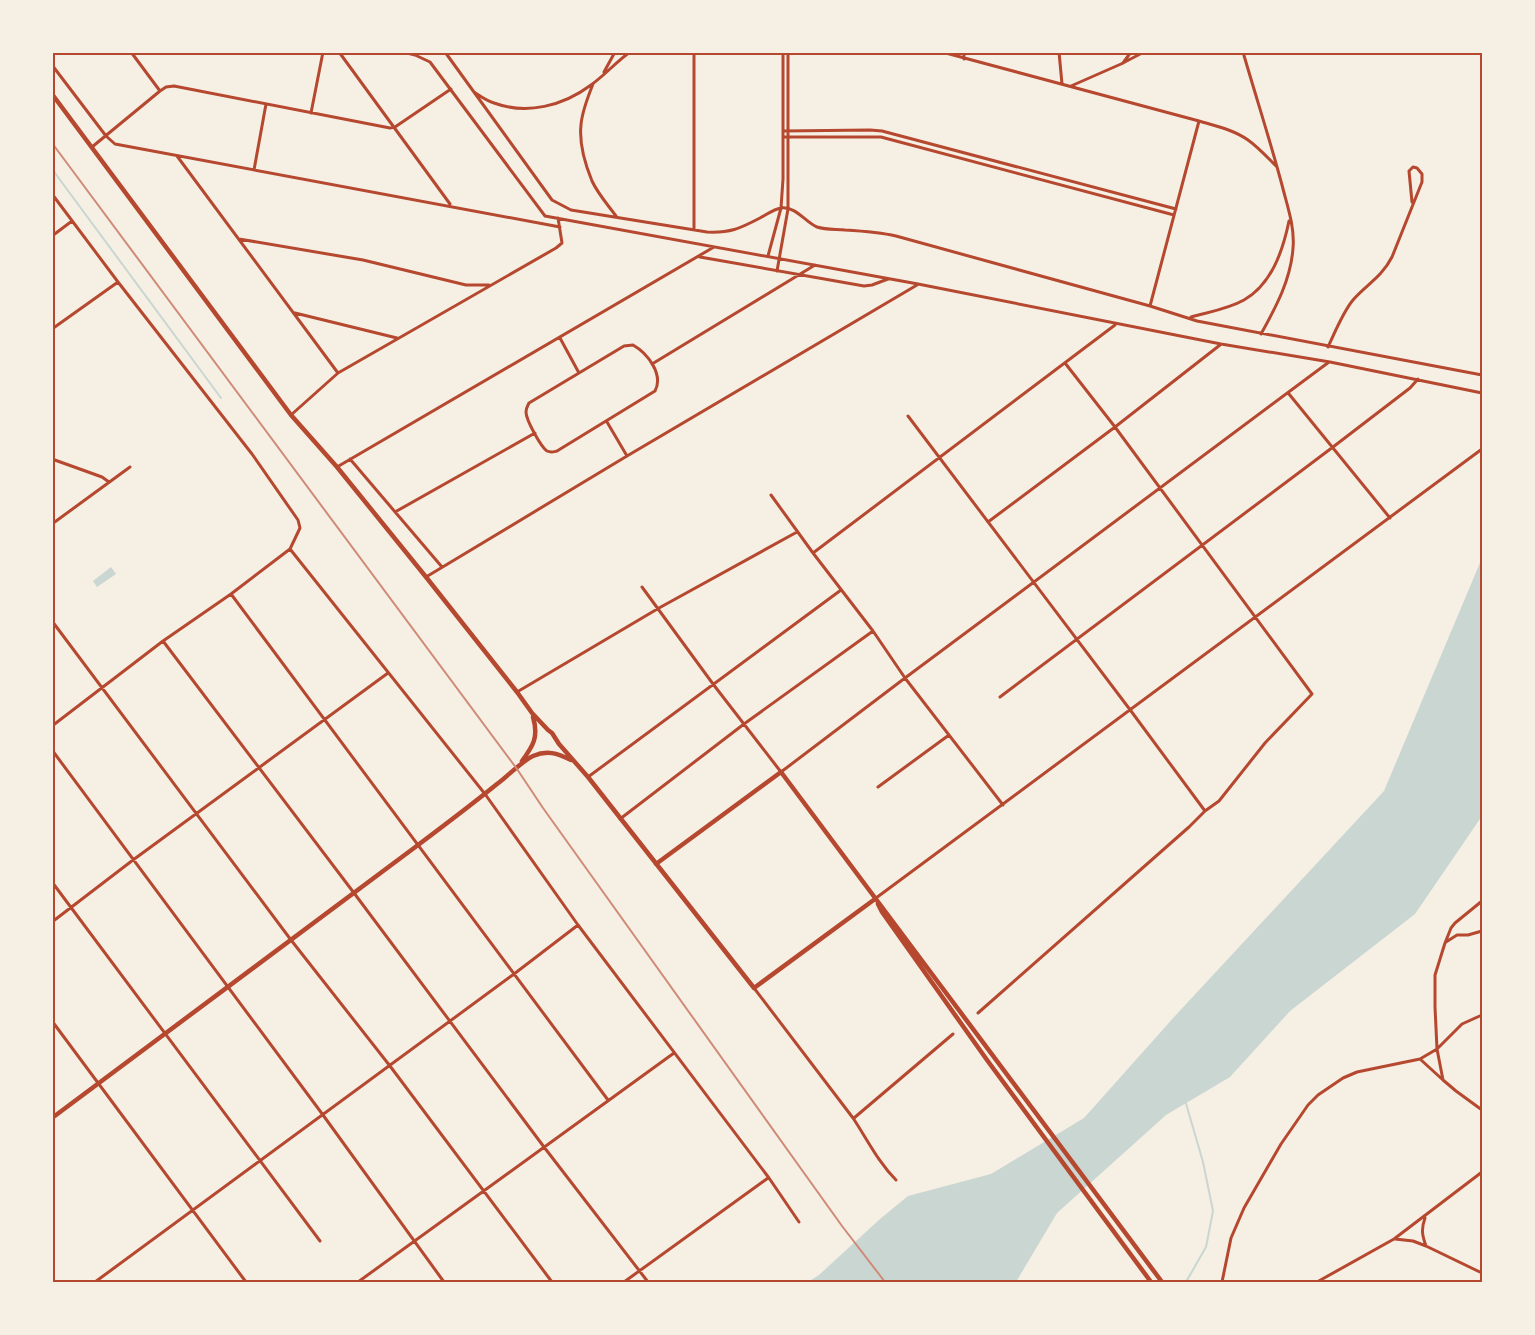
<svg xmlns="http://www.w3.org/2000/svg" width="1535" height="1335" viewBox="0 0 1535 1335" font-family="Cabin,sans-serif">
  <rect width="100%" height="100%" fill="#f6efe4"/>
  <!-- water -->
  <path fill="#c9d6d2" d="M1482,558V816L1415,914L1290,1011L1230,1077L1166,1115L1057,1213L1016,1282H808L819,1275L880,1219L908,1196L991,1174L1084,1118L1175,1016L1384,791Z
    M111,567L116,574L97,587L93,581Z"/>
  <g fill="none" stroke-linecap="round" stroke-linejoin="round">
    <!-- stream -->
    <path stroke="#c9d6d2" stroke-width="2" d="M52,169L221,398
      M1185,1100L1203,1162L1213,1211L1206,1247L1186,1282"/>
    <!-- minor -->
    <path stroke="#b5482f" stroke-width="3" d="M131,52L160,91
      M339,52L450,204
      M403,52L415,55L430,62L545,216L918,284L1221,344L1330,362L1482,393
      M445,52L552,200L571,210L707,232C730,233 739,229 760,218C766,215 774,209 781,208C796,206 805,222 817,227C826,230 836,229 845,230C862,231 879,232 896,236L1150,306L1197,321L1482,375
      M694,52V230
      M942,52L1199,121
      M964,52V59
      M1059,52L1062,84
      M1243,52C1256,97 1270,140 1282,185C1287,205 1295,227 1293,248C1291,279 1276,307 1261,334
      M1123,63L1131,52
      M52,65L106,136L115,144L560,227
      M604,72L615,52
      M593,84C588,97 582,111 581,125C579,143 585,164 592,181C598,194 608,205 616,216
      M1071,86L1121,64L1144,52
      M474,92C480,96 487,101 494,103C527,115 563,106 591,85C605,75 616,62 630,52
      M311,113L323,52
      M783,131L870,130L882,131L1176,209
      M783,137H881L1174,215
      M92,147L160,91L166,87L174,86L390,128L395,127L451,89
      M177,156L338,373
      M254,170L266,104
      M52,194L118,282L252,454L298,520L300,528L290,549L485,794L578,925L769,1178L799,1222
      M52,236L72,221
      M239,239L363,260L466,285H489
      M768,256L781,208L783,179V52
      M700,257L864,286L872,285L888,279
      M777,271L788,209V52
      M1150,306L1199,121C1216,126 1234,130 1248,140C1258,147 1267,157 1276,166
      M295,313L397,338
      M1191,317C1209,312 1228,309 1244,300C1272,284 1283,250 1289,221
      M52,329L118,282
      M560,338L579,373
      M633,345C647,353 664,374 655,391L557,451C553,452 551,453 547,451C541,447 526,420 526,412C526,408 527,407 529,403L624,346Z
      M1328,347C1335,332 1343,312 1353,300C1367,284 1381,278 1392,257L1422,182V174L1417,168L1413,167L1409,171L1412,202
      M652,364L815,265
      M1289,394L1390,518
      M291,415L338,373L556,248L562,243L558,218
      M908,416L1131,711L1205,811
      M607,422L627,456
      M52,459L102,477L109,482
      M350,459L442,567
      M337,467L714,247
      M771,495L813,553L873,631L905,678L1003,805
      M395,512L535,433
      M988,522L1115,427L1220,345
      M52,524L130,467
      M813,553L1115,325
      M426,577L627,456L917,285
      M642,587L713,684L781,772L905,678L1329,362
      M231,594L608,1100
      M52,621L291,940L390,1066L552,1282
      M163,641L354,893L544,1147L648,1282
      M517,692L659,608L797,532
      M1000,697L1333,447L1410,388L1418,379
      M52,726L163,641L231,594L290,549
      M52,750L323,1115L444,1282
      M588,777L841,590
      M878,787L949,735
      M620,819L744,724L873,631
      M52,882L320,1241
      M876,898L1482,449
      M52,922L133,860L388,673
      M1446,942L1457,935H1468L1482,931
      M754,988L853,1118C867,1139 878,1162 896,1180
      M978,1013L1189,827L1205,811L1219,801L1265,743L1312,694L1115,427L1065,363
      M1482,1015L1462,1024L1437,1049L1443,1080L1456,1091L1482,1110
      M52,1021L246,1282
      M1420,1059L1443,1080
      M854,1118L953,1034
      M1425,1218C1421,1229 1422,1235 1426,1246
      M1395,1239L1413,1241L1426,1246L1482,1273
      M95,1282L514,974L578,925
      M358,1282L674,1053
      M624,1282L768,1178
      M1222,1282L1231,1238L1244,1208L1281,1144L1308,1105L1318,1095L1343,1078L1357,1072L1420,1059L1437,1049L1435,1007V975L1445,943L1451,928L1455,923L1482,901
      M1317,1282L1394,1239L1482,1172"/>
    <!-- secondary -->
    <path stroke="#b5482f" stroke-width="4.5" d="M52,94L291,415L337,467L426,577L517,692L532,713L548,730L552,733L559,744L588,777L754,988L875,899
      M522,761C533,746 539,737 533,717
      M656,864L781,772L1162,1282
      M878,904L882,912L987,1060L1151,1282
      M52,1118C172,1028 293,938 414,848C442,827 470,806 497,784C507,777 522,761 533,756C547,750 557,753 571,760"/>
    <!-- rail -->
    <path stroke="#cf8b77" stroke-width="2" d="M52,143L517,769L543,808L842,1226L885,1282"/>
  </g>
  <!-- border -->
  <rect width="1535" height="1335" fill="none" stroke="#f6efe4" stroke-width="108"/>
  <rect x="54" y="54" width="1427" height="1227" fill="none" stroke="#b5482f" stroke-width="2"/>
</svg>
